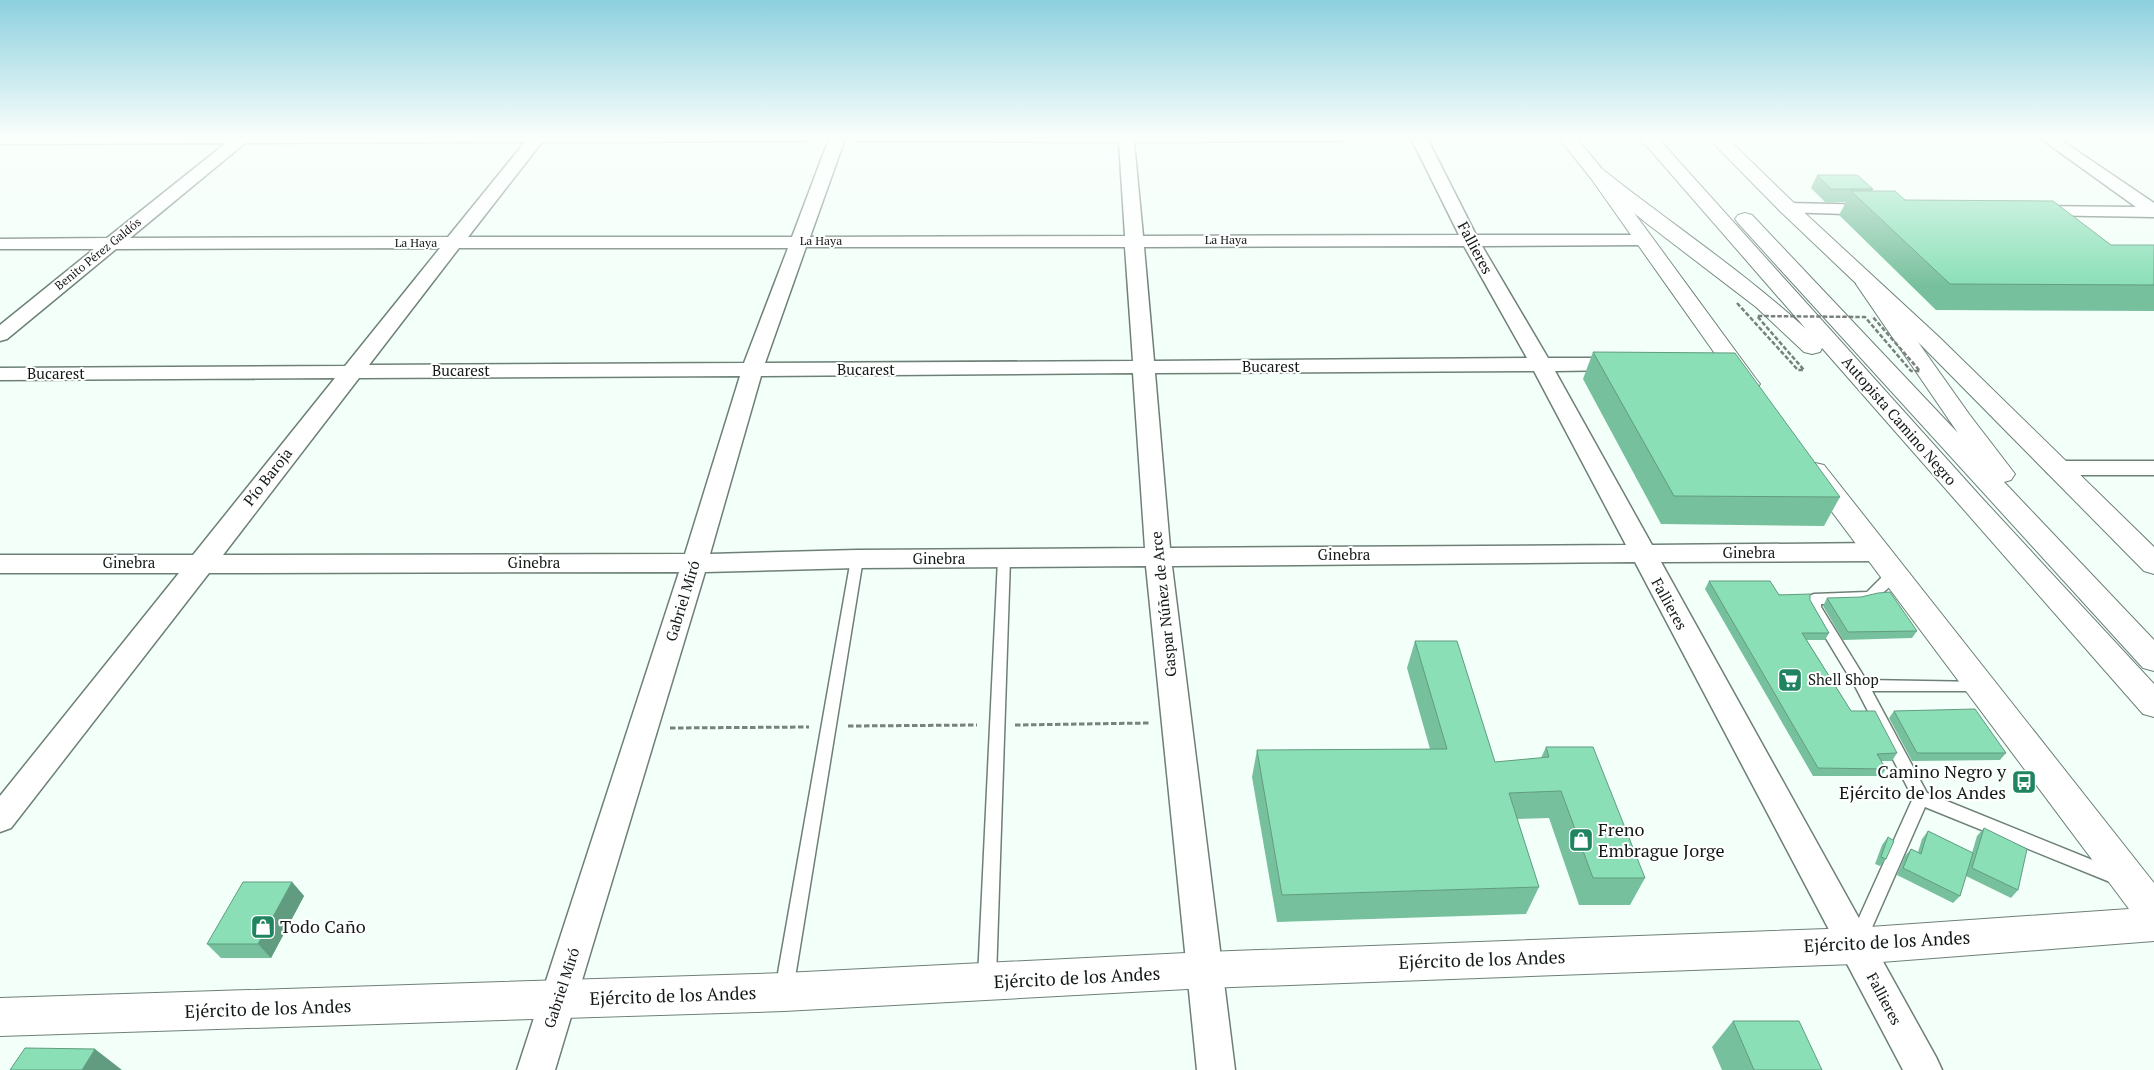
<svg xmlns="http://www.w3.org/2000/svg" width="2154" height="1070" viewBox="0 0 2154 1070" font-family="'PT Serif',serif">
  <rect width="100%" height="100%" fill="#f3fff9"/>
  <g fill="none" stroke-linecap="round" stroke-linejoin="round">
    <defs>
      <path id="lane" d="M857,555L863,559L793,990L790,996L784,999L778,996L775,990L851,559Z
        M1004,555L1010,559L996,978L993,984L987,986L981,984L978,978L998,559Z
        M1894,569L1899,570L1900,573C1879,607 1856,603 1821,604V607L1866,680L1983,682L1985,686L1983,690L1978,691H1872L1927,793L2122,872L2124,877L2122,882L2116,884L2110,882L1925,807L1863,948L1857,950L1851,948L1848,942L1913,798L1856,688L1807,607L1809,596L1814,594L1867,592L1889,570Z"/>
      <path id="street" d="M0,136H812L810,139L804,141L542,142L468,237H792L830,136H846L810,237L1125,236L1119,142L858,141L852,139L850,136H1347L1345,139L1339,141L1134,142L1143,236L1459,235L1410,136H1426L1476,235H1643L1649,236L1652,240L1649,244L1643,245L1482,246L1548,358H1622L1629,360L1632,364L1629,368L1622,370L1555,371L1652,545L1878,543L1887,546L1891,552L1887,558L1878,561L1661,562L1936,1057L1942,1070H1903L1635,562L1172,566L1235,1070H1197L1146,566L857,568L705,572L555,1070H517L679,572L209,573L11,828L0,832V796L179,573H0V555H193L335,378L0,380V368L345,366L440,248L116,249L7,339L0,341V325L94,249H0V239L107,238L226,143L0,144ZM525,142L448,237L130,238L245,143ZM1464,246L1527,358L1154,361L1144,247ZM806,247H1125L1133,361L765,363ZM459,248H788L744,363L369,365ZM1534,371L1626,545L1170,548L1155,373ZM1133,373L1145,548L857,550L710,554L761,376ZM740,376L685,554L223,555L359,378Z
        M2037,136H2055L2154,203V217L2028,215L2025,211L2028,207L2034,206L2136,207Z
        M1788,203L1877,205L1883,206L1886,210L1883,214L1877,215L1782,212L1779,208L1782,204Z
        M2056,461H2154V475H2056L2048,473L2044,468L2048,463Z"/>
      <path id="secondary" d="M1557,136H1575L1602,169L1756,379L1760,384L1756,389L1748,391L1740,389L1590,177Z
        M1706,136H1725L1795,204L1939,337L2154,547V574L2144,571L1923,347L1781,212Z
        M1815,463L1824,465L2154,883V941L1855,964L1206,988L784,1011L0,1036V998L784,973L1206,952L1855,928L2129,909L1806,477L1802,471L1806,465Z"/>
      <path id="highway" d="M1638,136H1656L1981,497L2154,684V717L2143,714L1822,348L1820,352L1812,354L1804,352L1756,307L1645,222L1590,177L1587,173L1590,169L1596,168L1602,169C1670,223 1743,271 1806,329Z
        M1745,213L1752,215L1958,433L1856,284L1860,280L1867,278L1874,280L1969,414L2015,474L2011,480L2004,482L2154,640V671L2143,668L1738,223L1735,219L1738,215Z"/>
    </defs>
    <!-- lane casing -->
    <use href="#lane" stroke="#6d8076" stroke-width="3"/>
    <!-- street casing -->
    <use href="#street" stroke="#6d8076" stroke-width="3"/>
    <!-- secondary casing -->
    <use href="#secondary" stroke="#6d8076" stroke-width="2"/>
    <!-- highway casing -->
    <use href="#highway" stroke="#6d8076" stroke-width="2"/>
    <!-- path -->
    <path stroke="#78817d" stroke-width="3" stroke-dasharray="5.5 2.5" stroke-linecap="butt" d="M1015,725L1149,723
      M848,726L977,725
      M670,728L809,727"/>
    <!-- lane -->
    <use href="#lane" fill="#fff" fill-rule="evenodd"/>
    <!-- street -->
    <use href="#street" fill="#fff" fill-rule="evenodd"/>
    <!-- secondary -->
    <use href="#secondary" fill="#fff" fill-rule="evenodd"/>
    <!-- highway -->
    <use href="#highway" fill="#fff" fill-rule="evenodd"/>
    <!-- path-bridge -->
    <path stroke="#78817d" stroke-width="2.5" stroke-dasharray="4.5 2" stroke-linecap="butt" d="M1737,303L1798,370H1804L1757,316L1865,317L1911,371H1920L1872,316"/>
  </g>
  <!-- wall -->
  <path fill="#77c09d" d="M1817,175L1873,189L1872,191L1905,200L2111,245H2154V311L1936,310L1839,215L1846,202H1825L1811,188Z
    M1593,352L1840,497L1824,526L1661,524L1583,379Z
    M1709,581L1810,600L1829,633L1825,640H1807L1851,711L1897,753L1892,761H1881L1886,769L1881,776H1813L1705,589Z
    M1827,598L1917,631L1912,638L1843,640L1823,606Z
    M1415,641L1495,762L1541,758L1546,747L1645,878L1630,905H1579L1549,818L1517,819L1539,887L1526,914L1277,922L1252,777L1257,750L1430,749L1407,668Z
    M1894,711L2006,753L2000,760L1912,761L1889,718Z
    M1984,828L2018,890L2011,898L1966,876L1960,896L1953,903L1897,875L1905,856L1911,849L1918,852L1922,839L1928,831L1972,853L1977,836Z
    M1888,837L1886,859L1880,866L1875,864L1882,845Z
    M292,882L304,896L271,958H221L207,944Z
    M1733,1021L1822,1070H1722L1712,1047Z"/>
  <!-- shaded-wall -->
  <path fill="#619c80" d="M292,882L304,896L271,958L258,944Z
    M95,1049L122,1070H82Z"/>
  <!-- building -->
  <path fill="#8adfb7" stroke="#619c80" d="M1817,175H1857L1873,189H1831Z
    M1851,191H1895L1905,200L2053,201L2111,245H2154V285L1950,284Z
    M1593,352L1735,353L1840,497L1674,496Z
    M1709,581H1770L1779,595L1810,594V600L1829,633H1802L1851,711H1875L1897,753L1877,754L1886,769L1818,768Z
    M1890,592L1917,631L1848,632L1827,598L1861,597L1878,593Z
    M1415,641H1457L1495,762L1549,757L1546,747H1593L1645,878H1593L1561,791L1509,793L1539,887L1282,895L1257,750L1447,749Z
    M1975,709L2006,753H1917L1894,711Z
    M1984,828L2027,849L2018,890L1972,868Z
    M1928,831L1973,853L1960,896L1903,868L1911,849L1921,854Z
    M1888,837L1894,841L1886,859L1881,857Z
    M243,882H292L258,944H207Z
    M1733,1021H1799L1822,1070H1754Z
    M25,1048L95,1049L82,1070H10Z"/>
  <!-- sky -->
  <linearGradient id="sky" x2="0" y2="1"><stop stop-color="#8dd0df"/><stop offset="0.48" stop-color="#fafffc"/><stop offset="1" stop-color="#fafffc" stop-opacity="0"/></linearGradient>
  <rect width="2154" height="286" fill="url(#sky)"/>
  <!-- icons -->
  <defs>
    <symbol id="supermarket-square" viewBox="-11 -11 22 22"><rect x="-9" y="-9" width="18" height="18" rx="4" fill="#1f845f" stroke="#fff"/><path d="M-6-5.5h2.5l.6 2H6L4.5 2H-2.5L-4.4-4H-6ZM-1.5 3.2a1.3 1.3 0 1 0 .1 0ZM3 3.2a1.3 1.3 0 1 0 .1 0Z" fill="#fff"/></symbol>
    <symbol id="bus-square" viewBox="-11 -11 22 22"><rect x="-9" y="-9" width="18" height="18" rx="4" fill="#1f845f" stroke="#fff"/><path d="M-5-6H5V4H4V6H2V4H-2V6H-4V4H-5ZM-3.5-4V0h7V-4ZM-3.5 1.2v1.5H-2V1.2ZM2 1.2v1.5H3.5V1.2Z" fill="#fff"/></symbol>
    <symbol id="shop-square" viewBox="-11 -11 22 22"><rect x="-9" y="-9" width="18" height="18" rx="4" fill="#1f845f" stroke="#fff"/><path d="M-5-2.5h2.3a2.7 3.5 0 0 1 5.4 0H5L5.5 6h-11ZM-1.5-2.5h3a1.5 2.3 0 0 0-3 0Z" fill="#fff"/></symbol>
  </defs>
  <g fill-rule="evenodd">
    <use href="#supermarket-square" x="1776" y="666" width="28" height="28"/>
    <use href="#bus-square" x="2010" y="768" width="28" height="28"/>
    <use href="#shop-square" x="1567" y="826" width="28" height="28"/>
    <use href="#shop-square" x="249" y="913" width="28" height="28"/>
  </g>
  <g text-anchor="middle" stroke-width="4" stroke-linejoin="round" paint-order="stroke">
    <!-- far-street labels -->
    <g font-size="12" fill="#131a16" stroke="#fff">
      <text x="1226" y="244">La Haya</text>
      <text x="821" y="245">La Haya</text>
      <text x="416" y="247">La Haya</text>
      <text transform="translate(98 254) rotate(-39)" y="4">Benito Pérez Galdós</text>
    </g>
    <!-- street labels -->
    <g font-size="15" fill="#131a16" stroke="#fff">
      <text transform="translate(1475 248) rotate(62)" y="5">Fallieres</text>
      <text x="1271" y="372">Bucarest</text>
      <text x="866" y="375">Bucarest</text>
      <text x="461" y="376">Bucarest</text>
      <text x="56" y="379">Bucarest</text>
      <text transform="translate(1899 421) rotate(49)" y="5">Autopista Camino Negro</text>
      <text transform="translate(268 477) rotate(-52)" y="5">Pío Baroja</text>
      <text x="1749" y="558">Ginebra</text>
      <text x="1344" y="560">Ginebra</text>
      <text x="939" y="564">Ginebra</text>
      <text x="129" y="568">Ginebra</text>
      <text x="534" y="568">Ginebra</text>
      <text transform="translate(683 601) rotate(-73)" y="5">Gabriel Miró</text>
      <text transform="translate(1164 604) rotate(-96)" y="5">Gaspar Núñez de Arce</text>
      <text transform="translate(1669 604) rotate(61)" y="5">Fallieres</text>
      <text transform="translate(562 988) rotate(-72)" y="5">Gabriel Miró</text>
      <text transform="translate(1884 999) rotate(62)" y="5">Fallieres</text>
    </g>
    <!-- poi labels -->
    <g font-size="15" fill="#131a16" stroke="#fff" text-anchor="start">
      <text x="1808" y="685">Shell Shop</text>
    </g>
    <!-- near-poi labels -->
    <g font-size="18" fill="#131a16" stroke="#fff" text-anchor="start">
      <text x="2006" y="778" text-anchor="end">Camino Negro y<tspan x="2006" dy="21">Ejército de los Andes</tspan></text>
      <text x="1598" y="836">Freno<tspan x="1598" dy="21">Embrague Jorge</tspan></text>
      <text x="280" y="933">Todo Caño</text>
    </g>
    <!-- near-street labels -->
    <g font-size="18" fill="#131a16" stroke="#fff">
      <text transform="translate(1887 942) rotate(-3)" y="6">Ejército de los Andes</text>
      <text transform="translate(1482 960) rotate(-2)" y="6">Ejército de los Andes</text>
      <text transform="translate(1077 978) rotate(-3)" y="6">Ejército de los Andes</text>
      <text transform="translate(673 996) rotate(-2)" y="6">Ejército de los Andes</text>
      <text transform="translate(268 1009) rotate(-2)" y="6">Ejército de los Andes</text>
    </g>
  </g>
</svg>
